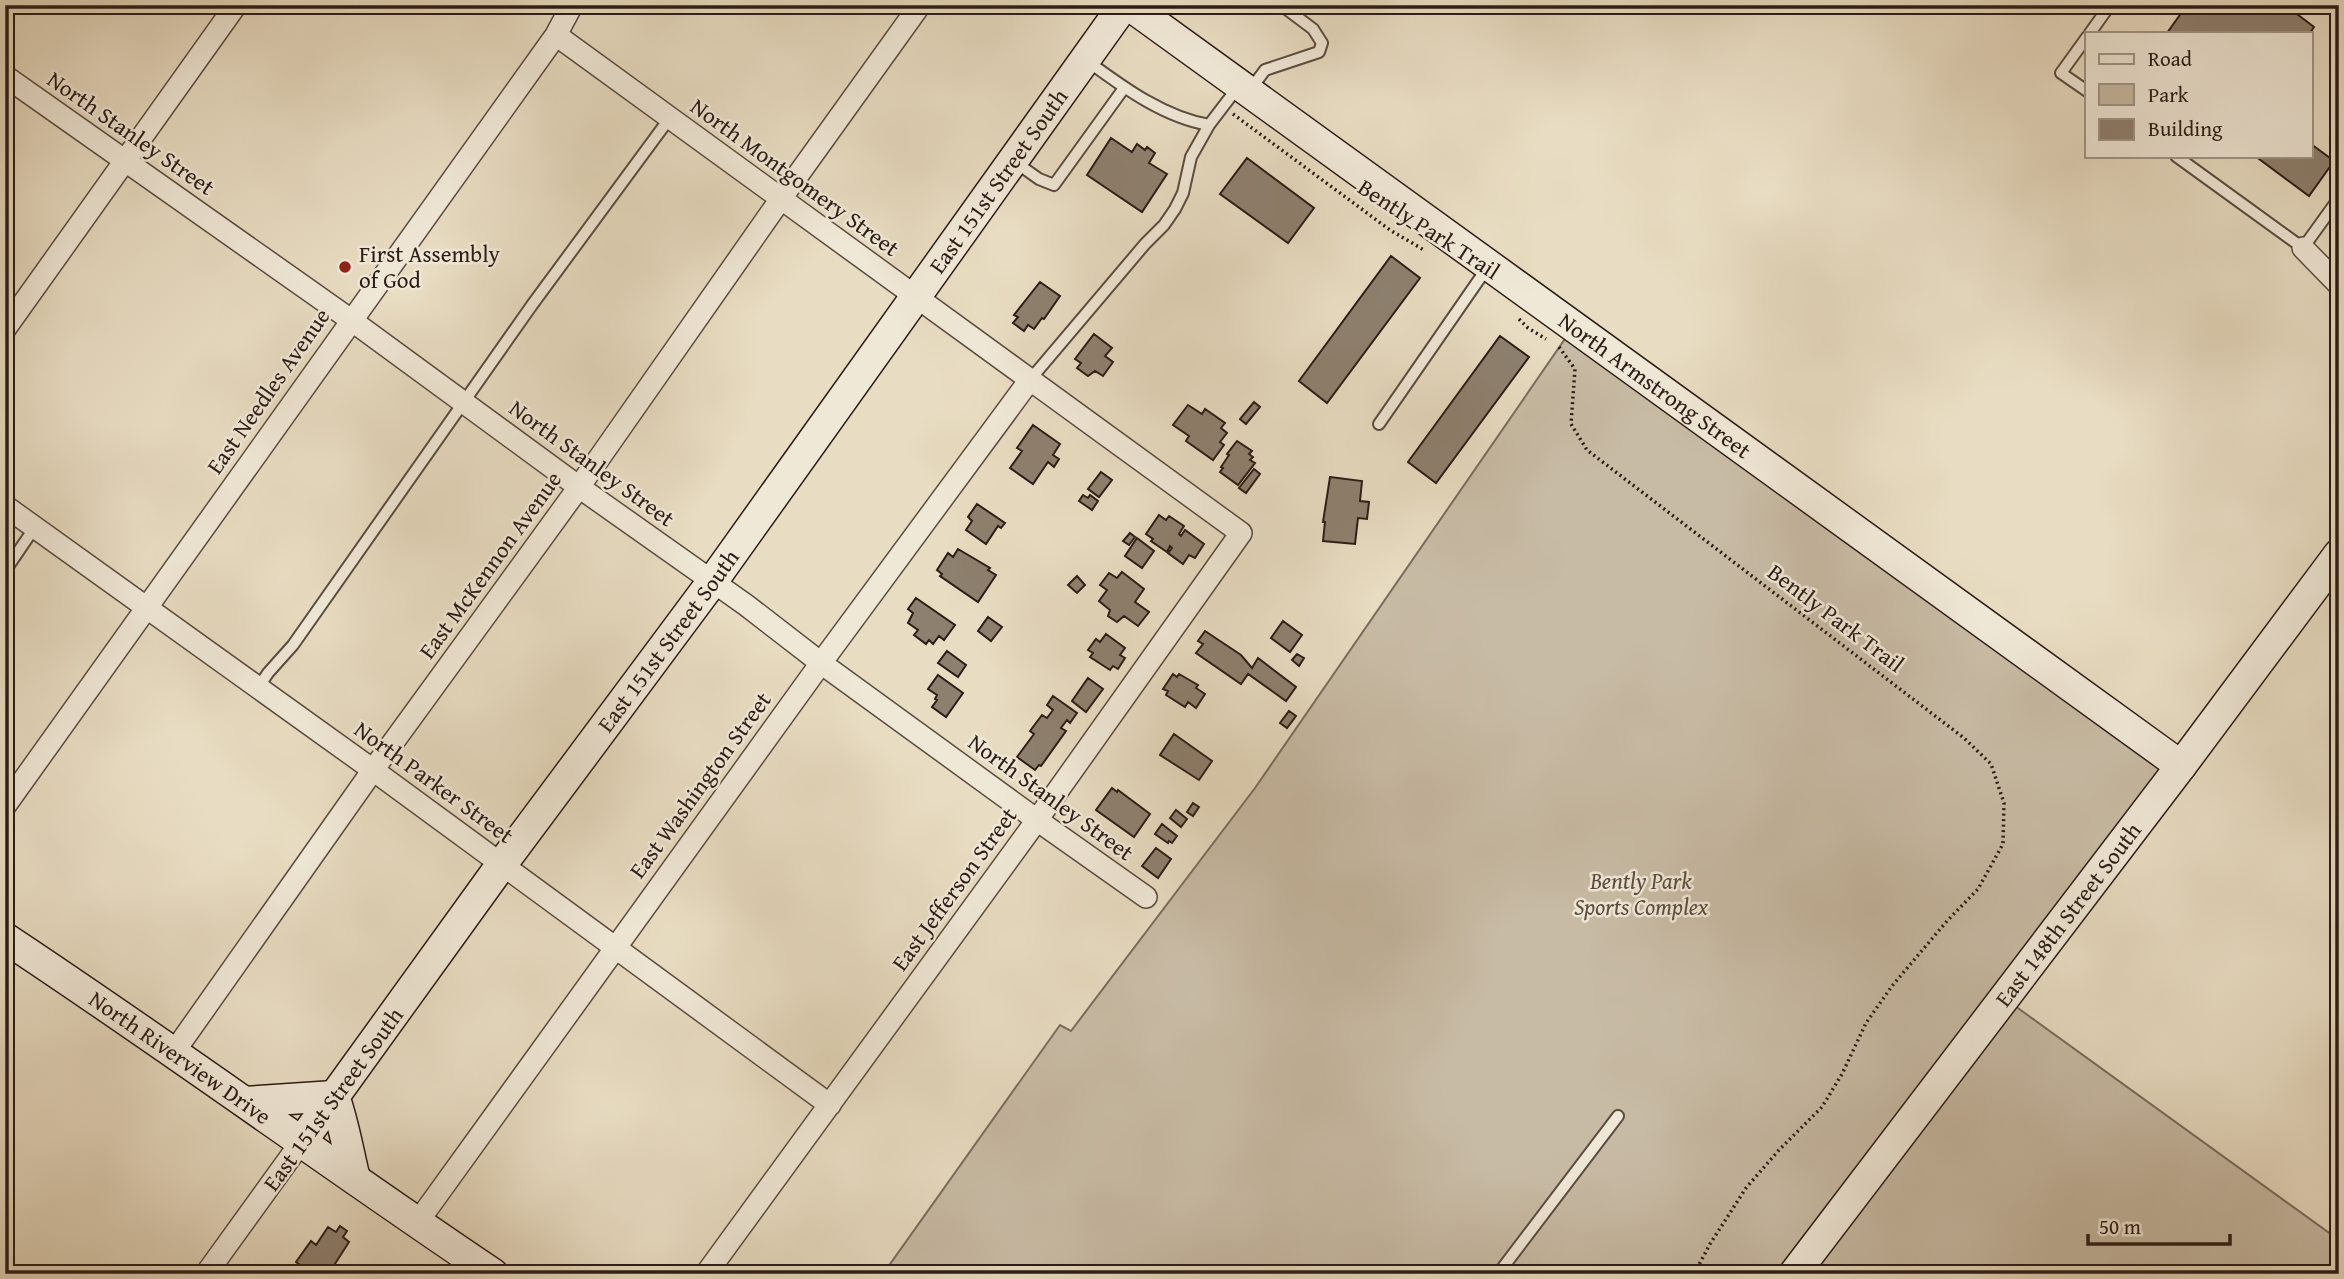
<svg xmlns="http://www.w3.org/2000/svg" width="2344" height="1279" viewBox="0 0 2344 1279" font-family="'Gentium Book Plus',serif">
  <rect width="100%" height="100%" fill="#e8dcc2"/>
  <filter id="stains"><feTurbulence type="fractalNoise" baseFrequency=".00286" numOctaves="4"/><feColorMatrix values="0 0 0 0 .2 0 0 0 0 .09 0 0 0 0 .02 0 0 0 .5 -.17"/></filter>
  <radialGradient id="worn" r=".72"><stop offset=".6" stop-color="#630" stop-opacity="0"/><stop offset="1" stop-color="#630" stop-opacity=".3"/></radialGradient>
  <!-- green -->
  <path fill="#c8bba5" stroke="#7a6c5e" stroke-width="2" d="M1567,336L2181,766L2004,998L2339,1240V1274H883L1060,1025L1071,1031L1255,788Z"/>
  <!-- building -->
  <path fill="#8e806f" stroke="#2c1c16" stroke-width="2" d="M2187,5H2285L2314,27L2310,33H2167Z
    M1111,138L1132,152L1137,144L1145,150L1147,147L1155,153L1149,163L1167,174L1142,212L1087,175Z
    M2311,144L2334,161L2309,196L2255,156H2311Z
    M1247,158L1314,208L1288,243L1220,194Z
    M1391,256L1420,278L1327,403L1299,381Z
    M1040,282L1060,296L1044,319L1042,318L1034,329L1028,325L1024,331L1013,323L1018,317L1014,315Z
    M1094,334L1112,348L1105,356L1113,362L1103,376L1095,371L1088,376L1077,368L1081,363L1075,359Z
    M1500,336L1529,357L1436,483L1408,462Z
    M1254,402L1260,407L1246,424L1240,419Z
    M1188,405L1202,414L1205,409L1225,423L1221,428L1227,433L1220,442L1224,445L1213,460L1186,441L1189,436L1173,425Z
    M1033,425L1060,444L1053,455L1059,459L1054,467L1048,462L1033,484L1010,468L1022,451L1017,448Z
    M1237,441L1252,451L1249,454L1253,457L1250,460L1255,463L1238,485L1220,472L1223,468L1221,467L1229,455L1227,454Z
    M1254,469L1260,474L1246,493L1239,488Z
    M1101,472L1112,480L1099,497L1088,489Z
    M1330,477L1362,481L1360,501L1369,502L1367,519L1358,518L1355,544L1323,541L1325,522H1323Z
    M1083,495L1088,498L1090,495L1098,501L1092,510L1079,501Z
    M977,504L1005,523L1001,528L998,526L986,544L966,530L972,521L968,517Z
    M1159,515L1166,520L1169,516L1184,526L1179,534L1181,536L1185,530L1204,544L1195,558L1189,555L1183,564L1168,553L1172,548L1170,546L1167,552L1151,541L1153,539L1146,534Z
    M1130,533L1135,537L1129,545L1123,541Z
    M1137,538L1154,551L1142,568L1125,556Z
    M958,549L990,568L988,570L996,575L978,602L940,576L942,574L937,570L948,553L953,557Z
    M1122,572L1144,589L1135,602L1149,612L1138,626L1124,616L1117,622L1108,616L1110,610L1099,601L1107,590L1100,585L1109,573L1117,578Z
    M1077,576L1085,585L1077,593L1068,585Z
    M916,598L955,625L944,640L939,636L933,644L929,640L926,644L914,635L918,630L908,623L913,613L908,609Z
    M988,617L1002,627L991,641L978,631Z
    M1283,621L1302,635L1290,652L1271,638Z
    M1205,631L1241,655L1252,668L1258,658L1296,687L1286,701L1248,674L1241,684L1196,653L1203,644L1198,641Z
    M1106,634L1125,648L1120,655L1125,658L1118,669L1113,666L1110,670L1090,657L1093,653L1088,650L1096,639L1100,642Z
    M947,651L966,665L958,677L938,663Z
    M1297,654L1304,658L1299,666L1292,660Z
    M1173,674L1177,677L1179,674L1198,685L1196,688L1205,694L1196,708L1188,702L1185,707L1166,695L1168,691L1163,689Z
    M938,675L963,693L946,717L932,707L937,700L935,699L937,695L928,689Z
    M1088,678L1103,689L1086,712L1072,701Z
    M1053,696L1077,713L1070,723L1067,720L1061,728L1066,731L1041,766L1039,765L1035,770L1017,757L1034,734L1030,731L1042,715L1047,718L1053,710L1047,705Z
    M1289,711L1296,716L1287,728L1280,723Z
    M1174,734L1212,761L1199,780L1160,755Z
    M1112,788L1117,792L1118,790L1150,814L1134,837L1096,810Z
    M1193,803L1199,807L1193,816L1187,812Z
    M1176,810L1187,819L1181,827L1170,818Z
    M1162,824L1177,836L1172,843L1169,841L1168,843L1155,834Z
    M1156,848L1171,859L1158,878L1142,866Z
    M340,1226L347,1231L343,1237L349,1242L333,1267L327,1274H313L296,1262L311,1241L316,1245L328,1227L336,1232Z"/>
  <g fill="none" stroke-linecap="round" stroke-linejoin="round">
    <defs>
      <path id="lane" d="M2090,33L2110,5
        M2087,37L2061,73L2087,91
        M1086,60C1123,87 1163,117 1209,125
        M1250,90L1265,70L1319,52L1322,43L1313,29L1281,5
        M2176,156L2303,248L2339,198
        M1015,162L1039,179L1054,185L1124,88
        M1029,381L1145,244L1164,225L1175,209L1183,193L1191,157L1209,125L1238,87
        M1379,424L1487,268
        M5,571L35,527
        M258,688L268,673L293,645L532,305L669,119
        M1498,1274L1618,1116"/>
      <path id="street" d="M556,35L1241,533L1037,820L706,1274
        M5,76L351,320L579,487L746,605L821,663L1037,820L1146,897
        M2303,248L2339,285
        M5,329L236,5
        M5,506L373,770L830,1105
        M5,806L556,35L572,5
        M174,1052L373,770L579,487L780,200L920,5
        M417,1223L821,663L1029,381
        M206,1274L302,1141"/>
      <g id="secondary">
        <path id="s1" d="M1129,5L2181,766"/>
        <path id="s2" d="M5,938C170,1047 329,1164 493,1274"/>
        <path d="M334,1096C344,1124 348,1151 355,1179"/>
        <path d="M245,1102L334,1096"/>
        <path id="s3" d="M302,1141L494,875L712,582L1124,5"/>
        <path id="s4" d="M1794,1274L2181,766L2339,554"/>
      </g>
    </defs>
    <!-- lane casing -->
    <use href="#lane" stroke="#5b4c41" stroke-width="14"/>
    <!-- street casing -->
    <use href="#street" stroke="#5b4c41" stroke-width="24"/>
    <!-- secondary casing -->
    <use href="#secondary" stroke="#2c1c16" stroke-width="33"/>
    <!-- path -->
    <path stroke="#2c1c16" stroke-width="3.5" stroke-dasharray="2 3.5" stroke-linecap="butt" d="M1233,114L1390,230L1424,250
      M1519,319L1528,328L1546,339
      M1559,347L1575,369L1571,424L1587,450L1964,738L1991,764L2004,803L2003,844L1978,889L1947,921L1892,986L1866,1023L1842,1074L1822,1107L1779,1150L1746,1188L1710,1244L1694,1274"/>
    <!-- lane -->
    <use href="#lane" stroke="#f0e8d7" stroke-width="10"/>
    <!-- street -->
    <use href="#street" stroke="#f0e8d7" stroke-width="21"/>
    <!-- secondary -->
    <use href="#secondary" stroke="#f0e8d7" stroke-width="30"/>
  </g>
  <!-- markers -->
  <circle fill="#8f2418" stroke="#f0e8d7" stroke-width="2.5" cx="345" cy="267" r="7"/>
  <g text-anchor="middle" stroke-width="5" stroke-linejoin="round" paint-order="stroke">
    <!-- street labels -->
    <g font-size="23" fill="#2c1c16" stroke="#f0e8d7">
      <text transform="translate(131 133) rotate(35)" y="8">North Stanley Street</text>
      <text transform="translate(795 177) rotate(36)" y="8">North Montgomery Street</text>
      <text dy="8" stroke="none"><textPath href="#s3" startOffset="1186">East 151st Street South</textPath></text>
      <text transform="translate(1429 229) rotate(33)" y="8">Bently Park Trail</text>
      <text dy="8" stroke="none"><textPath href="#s1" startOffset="649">North Armstrong Street</textPath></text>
      <text transform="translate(268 391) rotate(-55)" y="8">East Needles Avenue</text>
      <text transform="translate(592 463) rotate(36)" y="8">North Stanley Street</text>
      <text transform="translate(490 565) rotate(-54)" y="8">East McKennon Avenue</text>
      <text transform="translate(1836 618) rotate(37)" y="8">Bently Park Trail</text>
      <text dy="8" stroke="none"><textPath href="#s3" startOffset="620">East 151st Street South</textPath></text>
      <text transform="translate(434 782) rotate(36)" y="8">North Parker Street</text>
      <text transform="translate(700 785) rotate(-54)" y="8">East Washington Street</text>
      <text transform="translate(1051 797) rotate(36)" y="8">North Stanley Street</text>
      <text transform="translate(954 889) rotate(-54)" y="8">East Jefferson Street</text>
      <text dy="8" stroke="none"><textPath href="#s4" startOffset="452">East 148th Street South</textPath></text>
      <text dy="8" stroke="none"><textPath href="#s2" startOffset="212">North Riverview Drive</textPath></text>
      <text transform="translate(333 1099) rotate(-54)" y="8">East 151st Street South</text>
    </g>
    <!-- poi labels -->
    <g font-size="23" fill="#2c1c16" stroke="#f0e8d7" text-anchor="start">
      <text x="359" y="262">First Assembly<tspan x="359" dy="26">of God</tspan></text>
    </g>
    <!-- park labels -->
    <g font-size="23" font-style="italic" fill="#5b4c41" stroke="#f0e8d7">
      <text x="1641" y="889">Bently Park<tspan x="1641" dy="26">Sports Complex</tspan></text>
    </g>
  </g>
  <!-- margin -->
  <rect width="2344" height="1279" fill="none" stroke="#e8dcc2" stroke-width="28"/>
  <rect x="7" y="7" width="2330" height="1265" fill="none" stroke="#2c1c16" stroke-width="3.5"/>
  <rect x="14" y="14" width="2316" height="1251" fill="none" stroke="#2c1c16" stroke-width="2"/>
  <!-- legend -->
  <rect x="2085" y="32" width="228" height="126" fill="#f0e8d7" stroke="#a2968a" stroke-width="2"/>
  <rect x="2099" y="54" width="35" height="10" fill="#f0e8d7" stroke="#a2968a" stroke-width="2"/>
  <text x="2148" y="66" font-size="21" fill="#2c1c16">Road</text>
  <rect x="2099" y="84" width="35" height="21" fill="#c8bba5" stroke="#a2968a" stroke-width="2"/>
  <text x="2148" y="102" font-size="21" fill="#2c1c16">Park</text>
  <rect x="2099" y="119" width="35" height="21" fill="#8e806f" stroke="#a2968a" stroke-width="2"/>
  <text x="2148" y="136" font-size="21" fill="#2c1c16">Building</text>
  <!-- scale -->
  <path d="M2088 1234v10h142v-10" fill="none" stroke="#2c1c16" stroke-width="3.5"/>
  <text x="2099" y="1234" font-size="21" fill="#2c1c16" stroke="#f0e8d7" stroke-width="5" paint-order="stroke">50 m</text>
  <rect width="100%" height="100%" filter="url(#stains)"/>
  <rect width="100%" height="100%" fill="url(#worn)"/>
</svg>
